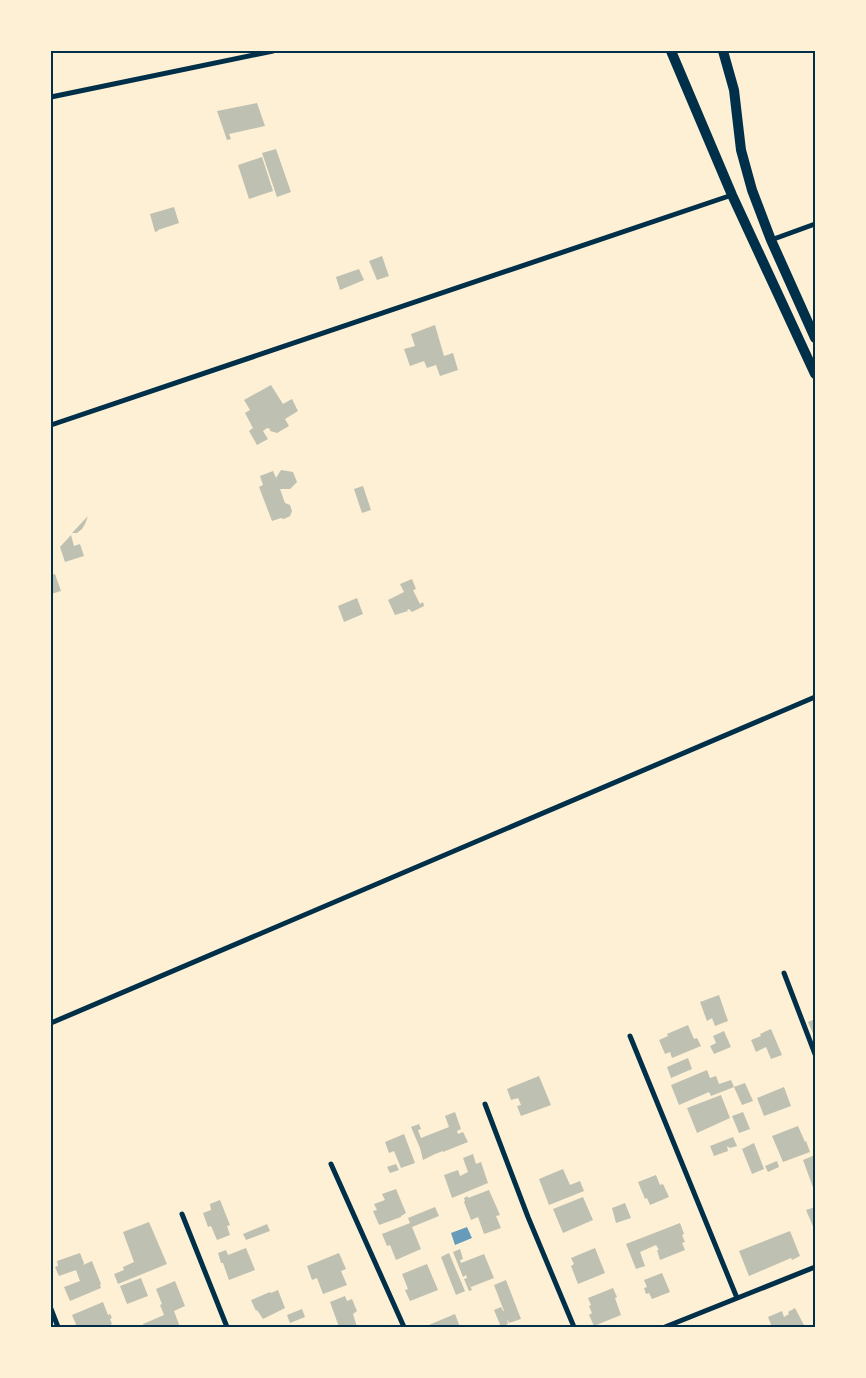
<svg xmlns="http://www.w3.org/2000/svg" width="866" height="1378" viewBox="0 0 866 1378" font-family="Mulish,sans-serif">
  <rect width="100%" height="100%" fill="#fdf0d5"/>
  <!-- water -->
  <path fill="#669bbc" d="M467,1227L472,1238L455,1245L451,1233Z"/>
  <!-- building -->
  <path fill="#bec0b2" d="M257,103L265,126L229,134L231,139L227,140L217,111Z
    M276,149L291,192L277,197L262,153Z
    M262,157L273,191L249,199L238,165Z
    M174,207L179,223L158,230V231L155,232L150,214Z
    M382,256L389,276L377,280L369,261Z
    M359,269L364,280L340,290L336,277Z
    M435,325L444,356L453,353L458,370L440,376L436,365L427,368L424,361L410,366L404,349L415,346L411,334Z
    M271,385L283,404L292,399L298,411L285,419L289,426L277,433L270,431V429L267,428L263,431L268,439L257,445L249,431L253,428L245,413L250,410L244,400Z
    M281,470L293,472L297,482L290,489H280L285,503L290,505L292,511L290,516L284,519L281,518L272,521L259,487L263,485L260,476L273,471L276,478Z
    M363,486L371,510L362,513L354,489Z
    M88,516L85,524L82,529L77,533H72Z
    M71,535L74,546L80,544L84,556L65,562L60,547Z
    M55,574L61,591L51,594V586H53L51,575Z
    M412,579L416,589L413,590L420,604L423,602L424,606L412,612L409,609L407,610L408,611L395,615L388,600L404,592L400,584Z
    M357,598L363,614L344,622L338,606Z
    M719,995L728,1021L715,1026L712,1018L707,1021L700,1002Z
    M815,1019V1038L808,1022Z
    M688,1025L694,1039L697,1038L701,1046L672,1058L670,1052L665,1054L659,1040L668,1036L667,1034Z
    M771,1029L782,1055L771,1059L766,1047L756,1052L751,1040L761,1036L760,1034Z
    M724,1031L731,1047L714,1054L710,1046L716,1043L713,1036Z
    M688,1058L692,1069L671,1078L667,1067Z
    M707,1070L710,1078L716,1076L719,1084L731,1080L734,1087L711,1096L709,1092L679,1105L671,1085Z
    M539,1076L551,1105L521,1116L517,1106L521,1105L518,1098L511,1100L507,1089Z
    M745,1083L753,1101L742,1105L734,1087Z
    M784,1087L791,1106L764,1116L757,1098Z
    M721,1095L730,1118L697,1133L687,1108Z
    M455,1112L461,1129L457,1131L458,1134L463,1132L468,1142L443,1152V1151L435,1154L423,1160L420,1148L411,1127L419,1124L421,1129L418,1130L421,1138L449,1127L445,1116Z
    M743,1112L750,1129L739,1133L732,1116Z
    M798,1126L805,1142L806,1141L810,1152L783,1162L772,1136Z
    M404,1134L415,1163L401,1168L394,1151L389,1153L385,1142Z
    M733,1137L737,1146L730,1148L727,1146L728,1151L714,1156L710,1146Z
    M754,1143L764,1169L752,1174L742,1149Z
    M473,1154L476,1164L481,1162L488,1183L452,1198L444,1175L458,1170L460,1176L468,1172L463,1158Z
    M815,1155V1193L803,1160Z
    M777,1161L779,1167L768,1172L765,1166Z
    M396,1164L399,1170L390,1173L387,1167Z
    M563,1169L570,1185L580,1181L584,1191L549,1205L539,1179Z
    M656,1175L660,1185L663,1184L669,1197L650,1205L647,1198L645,1199L638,1182Z
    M396,1189L406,1213L401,1216V1217L379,1225L373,1211L377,1210L374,1204L385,1200L382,1194Z
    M489,1190L500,1215L496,1216L501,1228L484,1234L478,1217L471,1220L464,1202L465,1201L464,1198L468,1196V1198Z
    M583,1197L593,1220L563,1233L553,1209Z
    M220,1200L230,1225L227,1226L230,1235L217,1240L211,1226L208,1227L203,1213L211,1210L210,1204Z
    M625,1203L631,1218L616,1223L612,1208Z
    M435,1207L439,1216L412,1227L421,1249L396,1260L390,1245L387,1246L382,1234L410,1223L408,1218Z
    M815,1207V1231L806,1210Z
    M149,1222L167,1264L118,1284L114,1274L124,1270L123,1267L134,1262L123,1232Z
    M680,1223L684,1234L682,1235L685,1242L682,1243L685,1250L660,1260L657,1250H659L656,1245L640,1252L645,1266L636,1269L626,1244Z
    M267,1224L270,1231L246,1240L243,1234Z
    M790,1231L800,1256L792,1260L791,1258L749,1276L739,1251Z
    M246,1248L255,1270L229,1280L223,1263H221L218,1253L226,1250L228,1255Z
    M595,1248L605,1273L578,1284L571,1266L574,1264L571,1258Z
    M460,1249L463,1259L460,1260L461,1263L484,1254L494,1278L471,1287L468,1281L472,1290L469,1291L464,1279L467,1278L466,1275L463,1277L453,1252Z
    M80,1253L84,1263L83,1265L92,1261L101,1284L100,1285L101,1288L70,1301L64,1287L80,1281L76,1270L59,1276L55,1267L58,1266L57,1261Z
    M339,1253L346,1269L341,1271L347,1285L323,1294L317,1278L312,1280L307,1266Z
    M449,1253L465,1291L456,1295L441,1257Z
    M427,1264L438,1290L410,1301L405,1290L408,1289L402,1274Z
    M662,1273L670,1292L652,1299L649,1293L646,1294L644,1288L647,1287L644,1280Z
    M141,1278L148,1296L127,1304L120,1286Z
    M506,1280L521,1319L509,1323L507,1319L508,1324L501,1327L494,1310L501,1307L503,1311H504L494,1285Z
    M175,1281L185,1306L174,1311L180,1327H144L143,1324L164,1315L160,1305L162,1304L156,1289Z
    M613,1288L617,1297L615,1298L621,1315L594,1326L589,1315L592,1313L589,1306L591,1305L588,1298Z
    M278,1290L285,1308L263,1319L257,1310L256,1311L251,1300L270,1292L271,1293Z
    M345,1296L347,1301L352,1299L357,1311L353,1314L357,1327H339L330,1302Z
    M103,1302L108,1315L110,1314L112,1318L110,1319L112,1324L106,1327H77L72,1315Z
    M795,1308L805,1327H772L768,1317L782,1311L784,1317L789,1314L788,1312Z
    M302,1309L305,1317L290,1323L287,1315Z
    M455,1314L460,1327H424Z"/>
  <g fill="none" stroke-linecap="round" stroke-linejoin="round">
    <!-- minor -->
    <path stroke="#003049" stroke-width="5" d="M51,97L273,51
      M771,240L815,224
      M51,425L732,195
      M784,973L815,1054
      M51,1023L815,697
      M630,1036L737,1298
      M485,1104L528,1217L574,1327
      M331,1164L404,1327
      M182,1214L227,1327
      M51,1309L58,1327
      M665,1327L815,1267"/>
    <!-- primary -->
    <path stroke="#003049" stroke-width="10" d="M671,51L732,195L815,374
      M723,51L734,90L741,150L752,190L771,240L815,338"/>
  </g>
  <!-- border -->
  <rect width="866" height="1378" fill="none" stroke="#fdf0d5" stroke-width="105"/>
  <rect x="52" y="52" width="762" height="1274" fill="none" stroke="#003049" stroke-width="2"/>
</svg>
